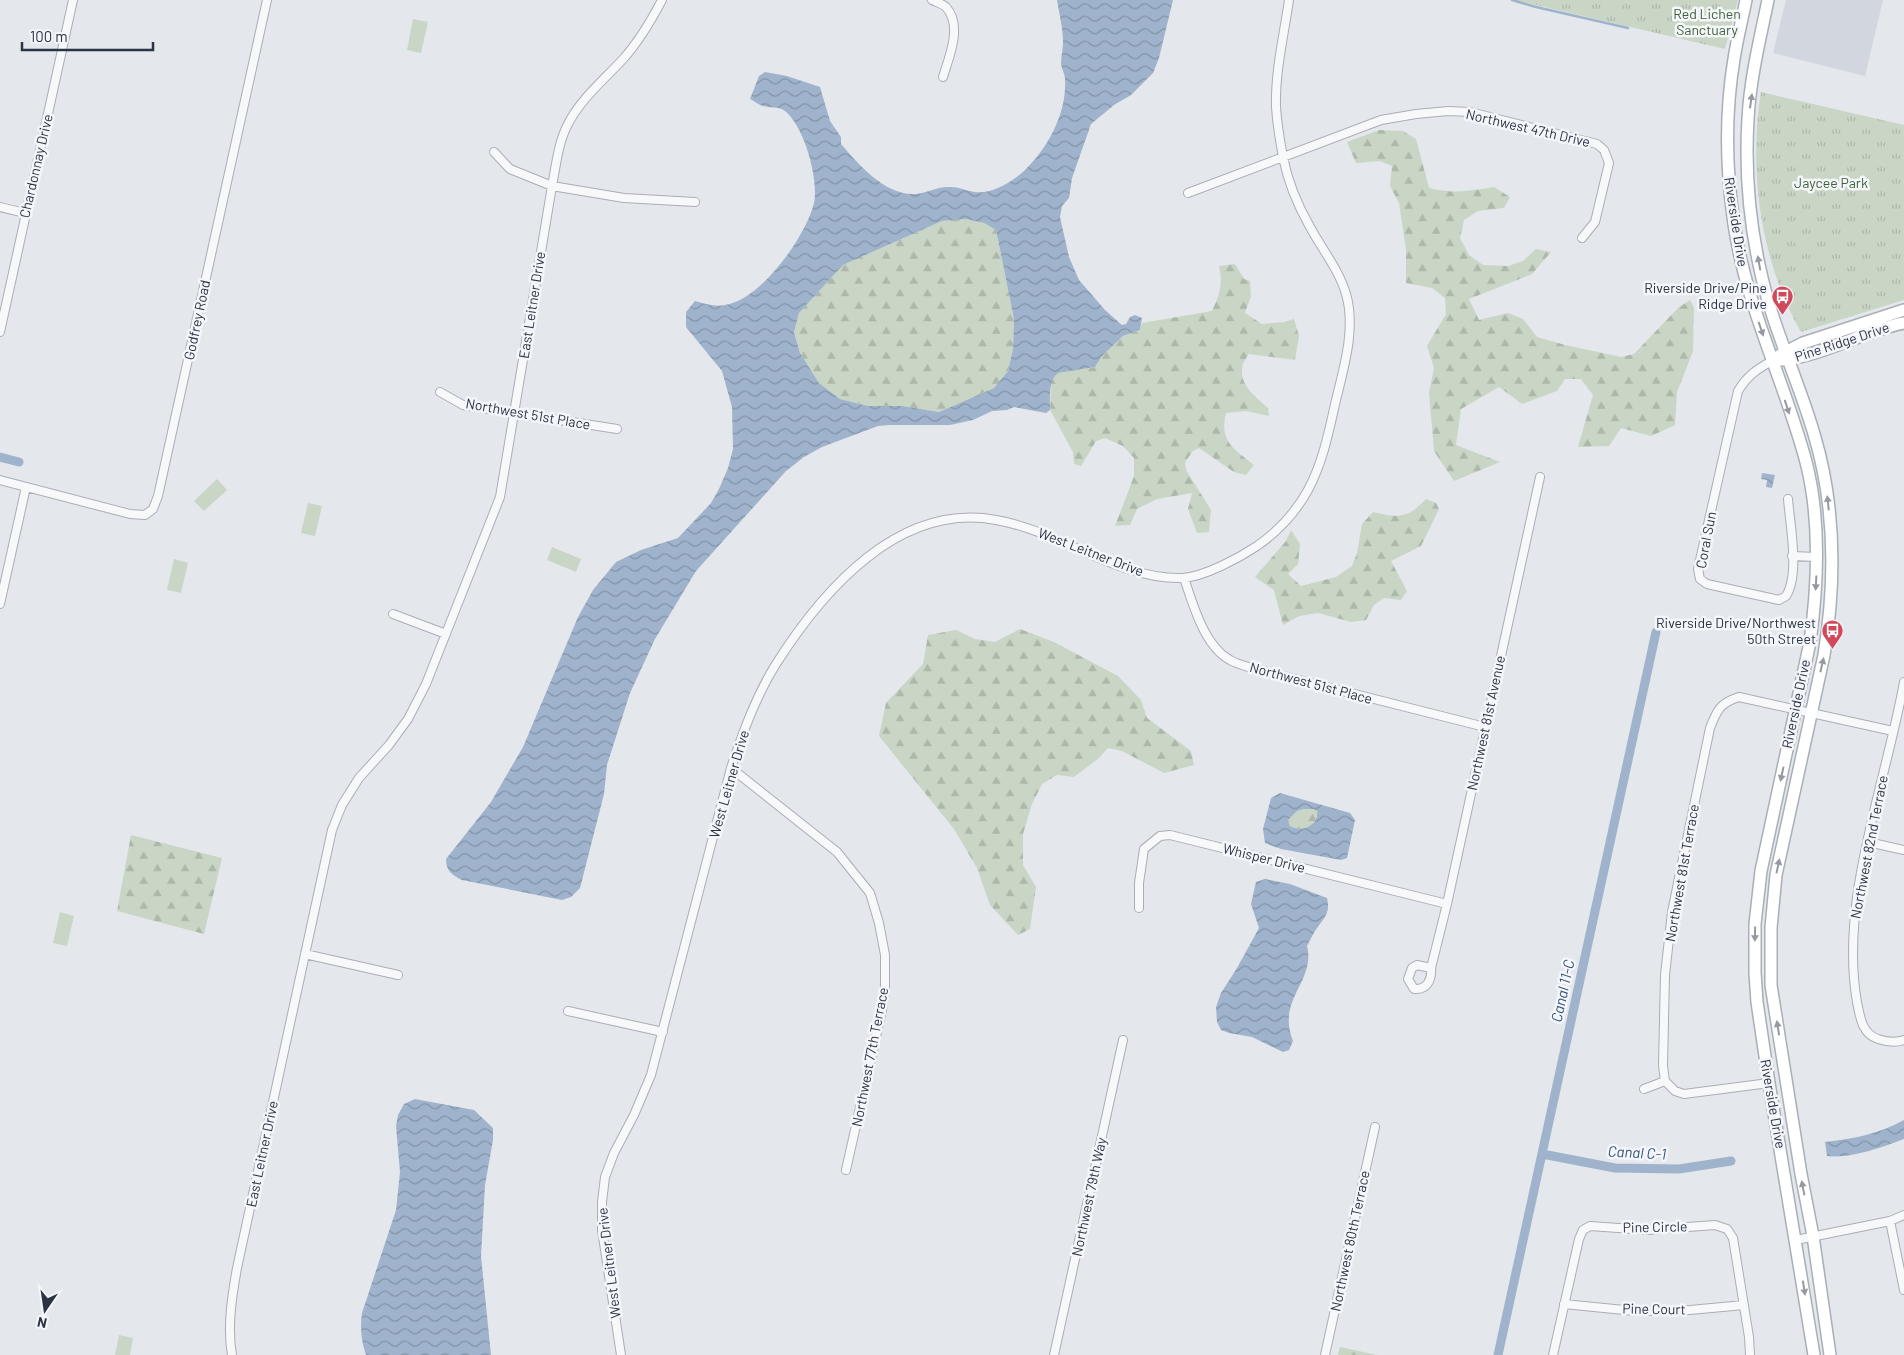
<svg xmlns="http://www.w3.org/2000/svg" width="1904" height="1355" viewBox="0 0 1904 1355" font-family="Barlow,sans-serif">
  <defs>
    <pattern id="forest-firs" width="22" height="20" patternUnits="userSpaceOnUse" patternTransform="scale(1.25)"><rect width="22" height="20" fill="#c9d6c5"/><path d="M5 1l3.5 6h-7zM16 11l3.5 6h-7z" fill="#adb8ab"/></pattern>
    <pattern id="park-tufts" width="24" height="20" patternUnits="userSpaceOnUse" patternTransform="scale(1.25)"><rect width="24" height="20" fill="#c9d6c5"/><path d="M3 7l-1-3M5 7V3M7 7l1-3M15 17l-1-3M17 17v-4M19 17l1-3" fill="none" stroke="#adb8ab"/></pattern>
    <pattern id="water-waves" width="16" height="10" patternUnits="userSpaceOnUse" patternTransform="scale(1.25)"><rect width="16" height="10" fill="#9fb4cc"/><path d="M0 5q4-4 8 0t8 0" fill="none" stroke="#8293a7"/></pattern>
  </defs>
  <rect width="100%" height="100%" fill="#e4e7ec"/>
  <!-- built -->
  <path fill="#d2d6de" d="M1786,0H1883L1865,76L1773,53Z"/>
  <!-- green -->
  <path fill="#c9d6c5" d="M413,19L428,22L421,53L407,50Z
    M217,479L227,490L204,511L194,501Z
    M308,503L322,506L315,536L301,533Z
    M552,547L581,559L576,572L547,560Z
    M174,559L188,563L181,593L167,590Z
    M60,912L74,916L67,946L53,943Z
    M119,1335L133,1338L130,1355H115Z"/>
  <!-- forest -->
  <path fill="url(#forest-firs)" d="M1379,130L1403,131L1416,139L1429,188C1450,194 1472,191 1494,187L1510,197L1504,208L1478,211L1464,220L1460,238L1469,255L1483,265L1508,266L1523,261L1536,249L1551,252L1532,274L1469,299L1479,320L1508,313L1523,319L1537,337L1565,345L1621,357L1634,354L1678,308L1690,300L1694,308L1693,351L1677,392L1675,425L1651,436L1621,428L1609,446L1578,447L1593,395L1581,379H1565L1557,391L1522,404L1499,387L1461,409L1456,445L1500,462L1454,481L1434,451L1429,392L1434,368L1427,346L1446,314L1445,298L1432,288L1406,283V249L1399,203L1390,186L1392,166L1380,161L1356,163L1347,142Z
    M966,219L984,223L996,230L1014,319L1013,349L1008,371L994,388L939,412L902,406H868L840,399L819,383L800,353L794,331L799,313L843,265L942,221Z
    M1235,264L1244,279L1250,281L1251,296L1245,313L1262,324L1285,322L1294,319L1299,336L1295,360L1249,354C1246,358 1242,364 1242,369C1240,386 1257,398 1268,408L1269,416L1246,411L1226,413C1219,442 1234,449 1254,465L1246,475L1234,472L1199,448L1193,451L1185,462L1186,470L1211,510L1209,532L1197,533L1188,509L1192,493L1157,499L1137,509L1130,525L1115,526L1134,476V458L1123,446L1105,438L1096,441L1081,466L1074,464L1073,452L1050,410L1051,382L1054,376L1057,373L1095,367L1102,356L1123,336L1140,330L1142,323L1212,311C1220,295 1223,283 1219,266Z
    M1426,499L1436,503L1439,509L1421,546L1391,561L1407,591L1401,600L1384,598L1374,605L1366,620L1351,622L1318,613L1299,616L1283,625L1274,590L1255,577L1286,541L1291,530L1300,544L1298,564L1288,574L1301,586L1336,577L1352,566L1357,553L1362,524L1373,512C1399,518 1407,519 1426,499Z
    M1020,629L1054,642L1118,676L1141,700L1147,718L1191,751L1194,765L1164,773L1122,751L1108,748L1099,758L1074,777L1057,775L1042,784L1032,804L1023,834V865L1036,887L1030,929L1018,935L990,905L977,868L954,829L879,736L886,703L923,664L928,635L956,630L975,639L995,642Z
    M1304,809H1313L1317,811C1318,827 1301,833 1290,826L1288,820L1297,811Z
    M131,835L222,858L204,934L117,911Z
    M1340,1347L1377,1355H1338Z"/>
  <!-- park -->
  <path fill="url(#park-tufts)" d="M1514,0H1738L1725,49Z
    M1761,92L1904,125V300L1801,332C1761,263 1748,170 1761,92Z"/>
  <!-- water -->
  <path fill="url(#water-waves)" fill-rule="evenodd" d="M1057,0H1173L1159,58L1153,73L1131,95L1114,105L1091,124L1072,178L1069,198L1062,206L1060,217L1069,257L1079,280L1105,310L1122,325L1126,324L1130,317L1135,315L1142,318L1140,330L1123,336L1102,356L1095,367L1058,373C1048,380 1050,399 1050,410L1046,413L1014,407L1007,410L992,411L973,420L950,425H889L878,426L822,447L804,457L786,471L696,571L655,639L630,693L607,765L604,794L580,888L571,897L562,900L462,880C452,875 446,871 446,859L491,802L523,747L578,617L593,590L616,562L641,550L678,538L711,503L719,489L728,468L733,449L732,407L722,371L686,327V312L695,301C706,304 715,307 725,305C761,300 806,236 814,203C819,179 804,126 785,111C779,106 770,108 763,106C759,105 754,101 750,99L759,76L765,72L787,76L820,87L830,121L841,137V144C858,164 885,195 914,194C925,194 936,187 948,187C961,186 971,194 984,192C998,190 1014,180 1024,171C1048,148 1067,113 1065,79C1065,74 1062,70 1061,64C1061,57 1063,49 1063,42C1063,28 1059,13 1057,0ZM966,219L984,223L996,230L1014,319L1013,349L1008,371L994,388L939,412L902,406H868L840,399L819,383L800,353L794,332L799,313L843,265L942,221Z
    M1762,473L1775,475L1772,488L1766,487L1767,480L1761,479Z
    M1280,793L1350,813L1355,820L1347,858L1341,860L1281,849L1265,843L1263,829L1271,798ZM1304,809H1313L1317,811C1319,826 1301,833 1290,826L1288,820L1297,811Z
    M1265,879L1290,884L1327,898C1331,914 1323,919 1315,931C1312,936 1309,942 1307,946C1316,982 1276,999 1293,1041L1289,1050L1283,1052L1252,1037L1229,1033L1221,1030L1217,1022L1216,1007L1221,993L1237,968L1259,928L1251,904L1256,882Z
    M415,1099L474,1110L493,1128V1140L485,1185L481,1256L491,1355H366C361,1341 360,1327 362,1313L396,1210L400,1172L396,1126L398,1115L404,1104Z
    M1904,1120V1139C1883,1147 1850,1159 1827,1156L1825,1142C1852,1139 1879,1134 1904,1120Z"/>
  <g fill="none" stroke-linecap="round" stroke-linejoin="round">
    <!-- stream -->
    <path stroke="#9fb4cc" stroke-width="2.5" d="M1512,0L1536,7L1628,28"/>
    <!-- canal -->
    <path stroke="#9fb4cc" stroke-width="9" d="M0,457L19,462
      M1542,1154L1615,1168L1679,1169L1731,1161
      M1498,1355L1656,632"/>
    <defs>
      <path id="street" d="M932,0C936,2 943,4 946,7C963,26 949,57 943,77
        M494,152L510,169L552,186L624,198L695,202
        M1188,193L1381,120L1416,114L1448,111L1470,112L1597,144L1604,150L1609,163L1595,222L1582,238
        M0,207L25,213
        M0,332L73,0
        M1772,361C1757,369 1747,376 1738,391L1698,569L1700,579L1707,584L1779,600L1786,596C1800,574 1790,525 1788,499
        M440,392L463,405L617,429
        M0,480L130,514L145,515L153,509L158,496L267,0
        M1792,556L1816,557
        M1184,578C1193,604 1204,646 1230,660C1237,664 1245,666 1252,668L1485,727
        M0,604L26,487
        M393,614L446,634
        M1904,682C1886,783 1839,900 1857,1002C1860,1017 1862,1034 1878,1039C1887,1042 1895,1043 1904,1040
        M731,768L837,852L870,893L879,923L885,955V987L882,1010L846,1170
        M1868,842L1904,850
        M1139,908V883L1144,849L1160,836L1170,835L1447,904
        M305,954L398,975
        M1431,968L1417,965L1412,968L1408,979L1414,989C1427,990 1432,980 1431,968L1447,904L1540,477
        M568,1011L663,1032
        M1665,1081L1663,1066L1665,975L1672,912L1710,728C1717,710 1720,703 1739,697L1893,731
        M1644,1089L1665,1081L1675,1091L1684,1094L1769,1083
        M1890,1221L1904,1290
        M1796,1240L1890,1221L1904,1215
        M1564,1304L1634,1311L1690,1310L1744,1305
        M232,1355C227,1327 232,1296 237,1268L332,830L342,805L359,778L389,745L408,719L426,684L500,497L552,186C556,166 558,144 567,126C580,99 604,80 624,58C640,40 651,21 662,0
        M621,1355L602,1230V1202L605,1177L614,1153L634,1115L651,1075L731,768C743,732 756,696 776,664C823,590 899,502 996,520C1057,530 1119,580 1182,578C1204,577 1239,558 1257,546C1277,532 1296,512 1308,490C1323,462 1329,431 1336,400C1344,367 1356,328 1346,294C1339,270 1322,249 1310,227C1297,204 1288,183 1283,157C1280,141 1277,123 1276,107C1275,71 1284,35 1289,0
        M1054,1355L1123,1040
        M1325,1355L1375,1127
        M1553,1355L1579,1239L1583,1230L1590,1226L1647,1230L1715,1225L1727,1229L1733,1238L1749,1337L1750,1355"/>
      <path id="secondary" d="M1746,0C1742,20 1737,39 1734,59C1725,113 1726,170 1734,224C1746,307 1785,382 1806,462C1821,520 1818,584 1810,642L1761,871L1755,924V973L1757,1002L1769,1083L1814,1355
        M1768,0C1760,39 1750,79 1748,119C1745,169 1749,220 1760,269C1772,326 1798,379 1814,434C1836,507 1836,581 1824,655L1776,875L1771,928V985L1801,1174L1813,1236L1830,1355
        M1780,355L1803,343L1904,310
        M1781,360C1824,356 1862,331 1904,323"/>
    </defs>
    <!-- street casing -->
    <use href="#street" stroke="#a9aeb7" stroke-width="10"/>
    <!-- secondary casing -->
    <use href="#secondary" stroke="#a9aeb7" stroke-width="14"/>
    <!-- street -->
    <use href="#street" stroke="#f7f8fa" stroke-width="8"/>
    <!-- secondary -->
    <use href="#secondary" stroke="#fff" stroke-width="11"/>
  </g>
  <!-- one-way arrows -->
  <defs><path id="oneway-solid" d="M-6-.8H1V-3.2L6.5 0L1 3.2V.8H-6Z" transform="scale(1.25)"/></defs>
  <g fill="#959aa2">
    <use href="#oneway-solid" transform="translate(1751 101) rotate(-82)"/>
    <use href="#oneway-solid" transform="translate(1759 263) rotate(-100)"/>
    <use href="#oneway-solid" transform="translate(1761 329) rotate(71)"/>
    <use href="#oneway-solid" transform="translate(1787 407) rotate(72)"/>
    <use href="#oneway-solid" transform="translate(1828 503) rotate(-96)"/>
    <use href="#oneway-solid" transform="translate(1816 583) rotate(93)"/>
    <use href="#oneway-solid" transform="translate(1822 665) rotate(-77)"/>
    <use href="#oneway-solid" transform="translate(1782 774) rotate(102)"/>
    <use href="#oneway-solid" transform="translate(1778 866) rotate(-78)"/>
    <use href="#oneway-solid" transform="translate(1755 934) rotate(91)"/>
    <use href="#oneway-solid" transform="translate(1778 1028) rotate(-99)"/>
    <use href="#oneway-solid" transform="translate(1803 1188) rotate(-101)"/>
    <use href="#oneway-solid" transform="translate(1804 1288) rotate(81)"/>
  </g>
  <!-- icons -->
  <defs>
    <symbol id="bus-pin" viewBox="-11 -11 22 30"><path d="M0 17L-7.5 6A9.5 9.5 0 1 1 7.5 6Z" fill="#d1495b" stroke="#f4f6f9"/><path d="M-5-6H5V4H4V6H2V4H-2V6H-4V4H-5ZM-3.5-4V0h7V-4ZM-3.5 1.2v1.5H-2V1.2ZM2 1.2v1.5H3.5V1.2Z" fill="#fff"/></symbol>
  </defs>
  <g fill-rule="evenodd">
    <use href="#bus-pin" x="1770" y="284" width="25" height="34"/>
    <use href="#bus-pin" x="1820" y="618" width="25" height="34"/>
  </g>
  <g text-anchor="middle" stroke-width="5" stroke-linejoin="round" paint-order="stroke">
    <!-- park labels -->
    <g font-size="14" fill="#3f6138" stroke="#f4f6f9">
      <text x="1707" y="19">Red Lichen<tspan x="1707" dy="16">Sanctuary</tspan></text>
      <text x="1831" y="188">Jaycee Park</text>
    </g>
    <!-- street labels -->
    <g font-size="14" fill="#2b3445" stroke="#f4f6f9">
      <text transform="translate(1528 128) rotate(13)" y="5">Northwest 47th Drive</text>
      <text transform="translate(36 166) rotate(-77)" y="5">Chardonnay Drive</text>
      <text transform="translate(1736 222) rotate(81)" y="5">Riverside Drive</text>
      <text transform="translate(532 305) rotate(-81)" y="5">East Leitner Drive</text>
      <text transform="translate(197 320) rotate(-78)" y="5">Godfrey Road</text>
      <text transform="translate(1842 342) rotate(-18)" y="5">Pine Ridge Drive</text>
      <text transform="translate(528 414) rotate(10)" y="5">Northwest 51st Place</text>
      <text transform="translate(1706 540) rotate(-79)" y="5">Coral Sun</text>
      <text transform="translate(1091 552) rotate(21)" y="5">West Leitner Drive</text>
      <text transform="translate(1311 683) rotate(15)" y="5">Northwest 51st Place</text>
      <text transform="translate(1796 704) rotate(-78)" y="5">Riverside Drive</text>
      <text transform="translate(1486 723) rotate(-78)" y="5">Northwest 81st Avenue</text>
      <text transform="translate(729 784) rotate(-74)" y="5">West Leitner Drive</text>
      <text transform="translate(1869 847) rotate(-79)" y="5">Northwest 82nd Terrace</text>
      <text transform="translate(1264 858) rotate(14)" y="5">Whisper Drive</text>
      <text transform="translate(1682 873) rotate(-80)" y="5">Northwest 81st Terrace</text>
      <text transform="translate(870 1057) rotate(-79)" y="5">Northwest 77th Terrace</text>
      <text transform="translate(1773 1104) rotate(80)" y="5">Riverside Drive</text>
      <text transform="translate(262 1154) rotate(-78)" y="5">East Leitner Drive</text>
      <text transform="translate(1089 1197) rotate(-78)" y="5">Northwest 79th Way</text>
      <text transform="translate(1655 1227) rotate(-1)" y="5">Pine Circle</text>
      <text transform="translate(1350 1241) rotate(-78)" y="5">Northwest 80th Terrace</text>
      <text transform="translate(609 1263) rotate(-97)" y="5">West Leitner Drive</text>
      <text transform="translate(1654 1309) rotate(1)" y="5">Pine Court</text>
    </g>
    <!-- poi labels -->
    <g font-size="14" fill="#2b3445" stroke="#f4f6f9" text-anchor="end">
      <text x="1767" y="293">Riverside Drive/Pine<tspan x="1767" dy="16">Ridge Drive</tspan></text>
      <text x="1816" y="628">Riverside Drive/Northwest<tspan x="1816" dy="16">50th Street</tspan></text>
    </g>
    <!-- water labels -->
    <g font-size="15" font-style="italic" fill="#34527a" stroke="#f4f6f9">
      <text transform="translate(1563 991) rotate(-78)" y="5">Canal 11-C</text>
      <text transform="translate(1637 1153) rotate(3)" y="5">Canal C-1</text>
    </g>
  </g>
  <!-- north arrow -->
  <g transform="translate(45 1310) rotate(193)" stroke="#f4f6f9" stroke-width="4" paint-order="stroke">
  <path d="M0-4L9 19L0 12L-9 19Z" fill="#2b3445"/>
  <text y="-8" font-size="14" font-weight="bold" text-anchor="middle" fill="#2b3445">N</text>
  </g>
  <!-- scale -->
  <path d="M22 42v8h131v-8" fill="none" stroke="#2b3445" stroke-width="2.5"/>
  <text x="30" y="42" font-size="15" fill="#2b3445" stroke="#f4f6f9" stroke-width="4" paint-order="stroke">100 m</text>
</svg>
